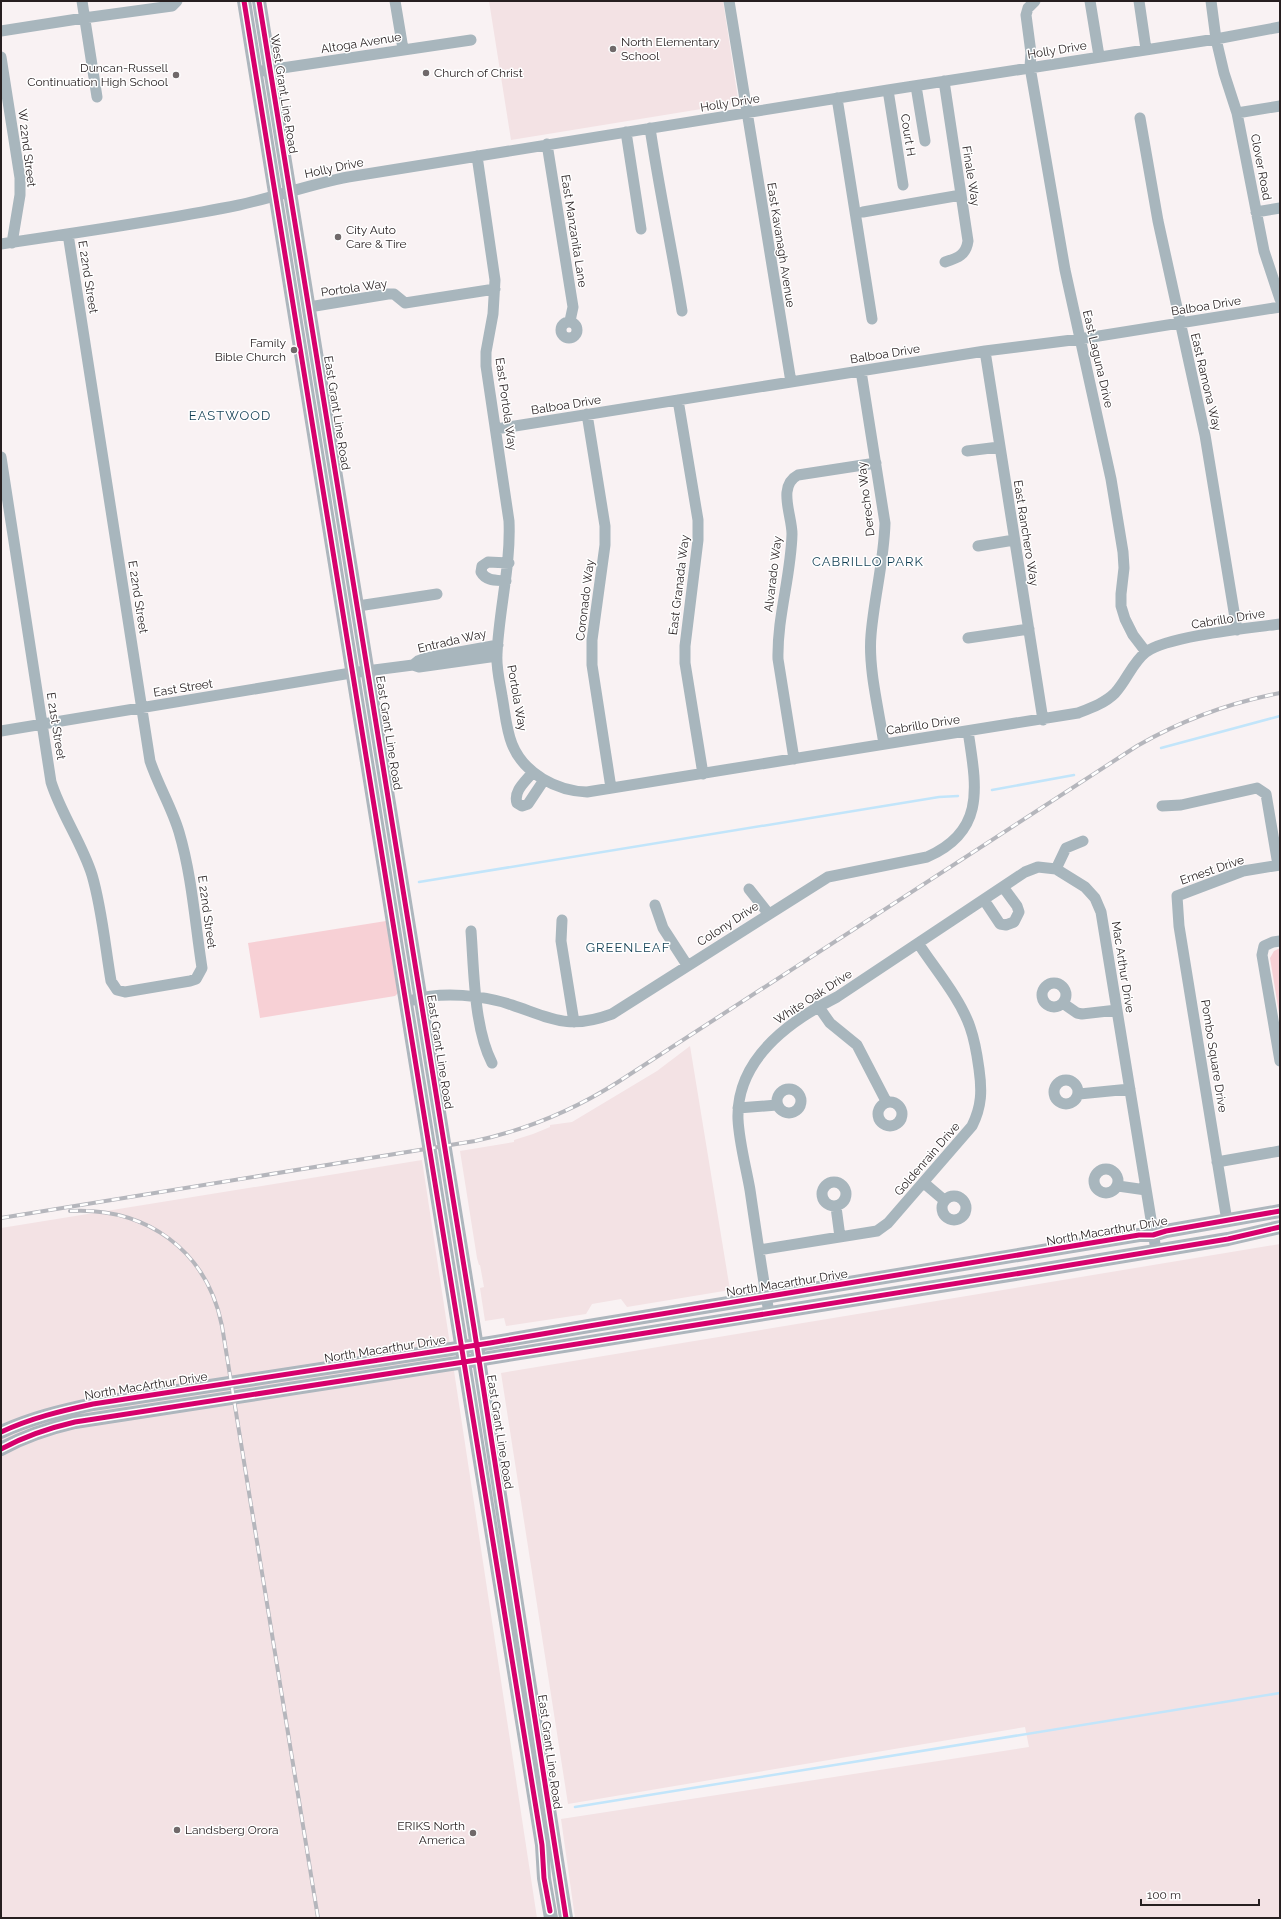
<svg xmlns="http://www.w3.org/2000/svg" width="1281" height="1919" viewBox="0 0 1281 1919" font-family="Raleway,sans-serif">
  <rect width="100%" height="100%" fill="#f9f2f3"/>
  <!-- built -->
  <path fill="#f3e2e4" d="M489,1H723L738,99L732,104L511,140Z
    M690,1046L730,1290L627,1307L621,1299L592,1304L586,1314L506,1326L504,1318L485,1321L480,1288L484,1287L480,1265H479L477,1258L460,1151L514,1142V1140L533,1134L550,1127V1125L572,1122L657,1071Z
    M422,1160L537,1918H1V1228Z
    M1280,1244V1918H575L561,1819L1029,1747L1025,1727L568,1804L501,1373Z"/>
  <!-- green -->
  <path fill="#f7d0d5" d="M386,921L398,993L395,996L260,1018L248,943Z
    M1280,948V1019L1270,958L1274,951Z"/>
  <g fill="none" stroke-linecap="round" stroke-linejoin="round">
    <!-- stream -->
    <path stroke="#c2e5fa" stroke-width="2.5" d="M1161,748L1280,716
      M992,790L1074,775
      M419,882L939,797L958,796
      M575,1807L1280,1693"/>
    <!-- minor -->
    <path stroke="#a8b6bd" stroke-width="11" d="M82,1L97,97
      M395,1L403,49
      M729,1L791,382
      M1035,1L1028,8L1026,15L1031,53L1030,67L1065,270L1111,479L1123,552L1124,568L1121,594V606L1125,619L1133,635L1146,652
      M1090,1L1099,56
      M1139,1L1146,49
      M1211,1L1216,39L1224,73L1237,113L1264,251L1280,299
      M1,31L84,18L172,6L177,1
      M1,57L20,178V195L12,243
      M255,72L471,40
      M944,81L968,241C966,255 958,258 945,262
      M916,86L925,141
      M888,90L903,185
      M837,98L872,319
      M1237,113L1280,106
      M1140,118L1158,221L1205,435L1237,630
      M650,128C659,189 672,249 682,311
      M626,132L641,229
      M547,144L573,307L570,321
      M477,156L495,280L493,314L486,352V366L509,521C511,566 499,609 497,654C496,668 500,683 502,696C505,712 506,729 512,744C524,774 557,791 587,792L1078,713C1091,708 1105,703 1115,693C1127,680 1132,663 1146,652C1168,636 1250,628 1280,624
      M863,212L961,195
      M1256,212L1280,208
      M1,244C80,232 160,221 239,205C276,197 311,184 348,177L888,90L1216,39L1280,27
      M309,307L388,294H394L405,303L495,289
      M561 330a8 8 0 1 1 16 0a8 8 0 1 1-16 0Z
      M985,351L1043,720
      M861,371L885,523C884,561 874,598 871,635C868,668 879,711 884,744
      M678,400L698,520V540L685,646V663L703,774
      M587,414L605,526V545L592,640V665L611,788
      M496,429L985,351L1080,339L1280,307
      M967,451L999,447
      M1,457L51,782C61,814 82,843 92,875C102,909 105,946 111,981L117,990L125,992L190,981L196,979L202,968C195,923 192,876 179,832C172,808 158,785 150,761L68,234
      M978,546L1014,540
      M506,581C496,580 486,581 481,572L482,566L488,562L509,563
      M358,606L437,594
      M968,638L1029,629
      M413,665L418,661L426,658L498,645
      M1,731L351,673L413,665L419,667L497,656
      M794,759L778,659C777,617 791,576 792,534C792,515 777,486 798,475L876,463
      M533,772C526,781 513,791 517,803L522,806L528,804L544,780
      M1162,806L1181,805L1257,788L1266,794L1278,865
      M1056,869L1066,848L1083,841
      M749,889L768,913
      M984,900L1000,924L1006,925L1014,922L1019,912L1017,906L1003,887
      M655,905L663,928L687,965
      M562,920L561,941L574,1022
      M471,931C474,971 474,1028 492,1063
      M1280,941L1273,942L1264,946L1262,955L1280,1061
      M1042 995a12 12 0 1 1 24 0a12 12 0 1 1-24 0Z
      M413,1000C442,991 483,995 512,1005C553,1019 568,1030 612,1014L828,877L927,857C987,831 976,785 968,731
      M1064,1004L1077,1013L1082,1014L1117,1010
      M818,1006L830,1023L857,1045L886,1101
      M1054 1092a12 12 0 1 1 24 0a12 12 0 1 1-24 0Z
      M777 1101a12 12 0 1 1 24 0a12 12 0 1 1-24 0Z
      M1079,1094L1130,1089
      M878 1114a12 12 0 1 1 24 0a12 12 0 1 1-24 0Z
      M738,1108L777,1105
      M1217,1162L1280,1151
      M1094 1181a12 12 0 1 1 24 0a12 12 0 1 1-24 0Z
      M822 1194a12 12 0 1 1 24 0a12 12 0 1 1-24 0Z
      M924,1183L944,1200
      M1118,1186L1146,1190
      M942 1208a12 12 0 1 1 24 0a12 12 0 1 1-24 0Z
      M836,1207L840,1237
      M1227,1221L1179,926L1177,896L1243,871L1280,865
      M759,1250L877,1231L888,1223L972,1126C982,1106 982,1090 979,1069C977,1054 975,1041 970,1027C960,998 935,969 918,943
      M769,1313C762,1272 756,1231 750,1190C746,1167 739,1142 738,1119C736,1059 789,1021 837,997L1025,872L1038,867L1056,869L1085,887L1095,898L1101,912L1156,1250"/>
    <!-- major -->
    <path stroke="#adb6bd" stroke-width="14" d="M244,1L542,1845L544,1878L551,1918
      M259,1L474,1328L566,1918
      M1,1432C31,1418 61,1411 93,1404L490,1343L589,1326L1139,1235H1153L1166,1231L1280,1211
      M1,1449C25,1436 49,1428 75,1422L464,1362L1034,1271L1228,1239L1280,1227"/>
    <defs>
      <path id="rail" d="M70,1211C146,1207 207,1250 222,1326L318,1918
        M1,1218L475,1141C526,1130 574,1110 618,1082L1137,746C1182,720 1229,703 1280,693"/>
    </defs>
    <!-- rail casing -->
    <use href="#rail" stroke="#b5b6bc" stroke-width="4"/>
    <!-- rail -->
    <use href="#rail" stroke="#fff" stroke-width="2.5" stroke-dasharray="8" stroke-linecap="butt"/>
    <defs>
      <path id="cycleway" d="M244,1L542,1845L544,1878L550,1911
        M259,1L474,1328L566,1918
        M1,1432C31,1418 61,1411 93,1404L490,1343L589,1326L1139,1235H1153L1166,1231L1280,1211
        M1,1449C25,1436 49,1428 75,1422L464,1362L1034,1271L1228,1239L1280,1227"/>
    </defs>
    <!-- cycleway casing -->
    <use href="#cycleway" stroke="#fff" stroke-width="8"/>
    <!-- cycleway -->
    <use href="#cycleway" stroke="#d6006c" stroke-width="5"/>
  </g>
  <!-- markers -->
  <g fill="#70696a" stroke="#fff" stroke-width="1.5">
    <circle cx="613" cy="49" r="4"/>
    <circle cx="426" cy="73" r="4"/>
    <circle cx="176" cy="75" r="4"/>
    <circle cx="338" cy="237" r="4"/>
    <circle cx="294" cy="350" r="4"/>
    <circle cx="177" cy="1830" r="4"/>
    <circle cx="473" cy="1833" r="4"/>
  </g>
  <g text-anchor="middle" stroke-width="3" stroke-linejoin="round" paint-order="stroke">
    <!-- poi labels -->
    <g font-size="12" fill="#271f20" stroke="#fff" text-anchor="start">
      <text x="621" y="46">North Elementary<tspan x="621" dy="14">School</tspan></text>
      <text x="168" y="72" text-anchor="end">Duncan-Russell<tspan x="168" dy="14">Continuation High School</tspan></text>
      <text x="434" y="77">Church of Christ</text>
      <text x="346" y="234">City Auto<tspan x="346" dy="14">Care &amp; Tire</tspan></text>
      <text x="286" y="347" text-anchor="end">Family<tspan x="286" dy="14">Bible Church</tspan></text>
      <text x="465" y="1830" text-anchor="end">ERIKS North<tspan x="465" dy="14">America</tspan></text>
      <text x="185" y="1834">Landsberg Orora</text>
    </g>
    <!-- street labels -->
    <g font-size="12" fill="#271f20" stroke="#fff">
      <text transform="translate(361 43) rotate(-9)" y="4">Altoga Avenue</text>
      <text transform="translate(1057 50) rotate(-9)" y="4">Holly Drive</text>
      <text transform="translate(284 94) rotate(81)" y="4">West Grant Line Road</text>
      <text transform="translate(730 103) rotate(-9)" y="4">Holly Drive</text>
      <text transform="translate(908 135) rotate(81)" y="4">Court H</text>
      <text transform="translate(27 148) rotate(83)" y="4">W 22nd Street</text>
      <text transform="translate(1261 167) rotate(79)" y="4">Clover Road</text>
      <text transform="translate(334 168) rotate(-12)" y="4">Holly Drive</text>
      <text transform="translate(971 176) rotate(81)" y="4">Finale Way</text>
      <text transform="translate(574 231) rotate(81)" y="4">East Manzanita Lane</text>
      <text transform="translate(781 245) rotate(81)" y="4">East Kavanagh Avenue</text>
      <text transform="translate(88 277) rotate(81)" y="4">E 22nd Street</text>
      <text transform="translate(354 288) rotate(-8)" y="4">Portola Way</text>
      <text transform="translate(1206 306) rotate(-9)" y="4">Balboa Drive</text>
      <text transform="translate(885 354) rotate(-9)" y="4">Balboa Drive</text>
      <text transform="translate(1098 359) rotate(77)" y="4">East Laguna Drive</text>
      <text transform="translate(1206 382) rotate(77)" y="4">East Ramona Way</text>
      <text transform="translate(506 404) rotate(82)" y="4">East Portola Way</text>
      <text transform="translate(566 405) rotate(-9)" y="4">Balboa Drive</text>
      <text transform="translate(337 413) rotate(81)" y="4">East Grant Line Road</text>
      <text transform="translate(866 499) rotate(-97)" y="4">Derecho Way</text>
      <text transform="translate(1026 533) rotate(81)" y="4">East Ranchero Way</text>
      <text transform="translate(773 574) rotate(-83)" y="4">Alvarado Way</text>
      <text transform="translate(679 585) rotate(-83)" y="4">East Granada Way</text>
      <text transform="translate(138 597) rotate(81)" y="4">E 22nd Street</text>
      <text transform="translate(585 600) rotate(-83)" y="4">Coronado Way</text>
      <text transform="translate(1228 619) rotate(-9)" y="4">Cabrillo Drive</text>
      <text transform="translate(452 641) rotate(-13)" y="4">Entrada Way</text>
      <text transform="translate(183 688) rotate(-9)" y="4">East Street</text>
      <text transform="translate(517 698) rotate(80)" y="4">Portola Way</text>
      <text transform="translate(923 725) rotate(-9)" y="4">Cabrillo Drive</text>
      <text transform="translate(56 726) rotate(81)" y="4">E 21st Street</text>
      <text transform="translate(389 733) rotate(81)" y="4">East Grant Line Road</text>
      <text transform="translate(1212 870) rotate(-19)" y="4">Ernest Drive</text>
      <text transform="translate(207 912) rotate(82)" y="4">E 22nd Street</text>
      <text transform="translate(728 924) rotate(-33)" y="4">Colony Drive</text>
      <text transform="translate(1123 967) rotate(81)" y="4">Mac Arthur Drive</text>
      <text transform="translate(813 997) rotate(-33)" y="4">White Oak Drive</text>
      <text transform="translate(440 1052) rotate(81)" y="4">East Grant Line Road</text>
      <text transform="translate(1214 1056) rotate(81)" y="4">Pombo Square Drive</text>
      <text transform="translate(927 1159) rotate(-49)" y="4">Goldenrain Drive</text>
      <text transform="translate(1107 1231) rotate(-10)" y="4">North Macarthur Drive</text>
      <text transform="translate(787 1283) rotate(-9)" y="4">North Macarthur Drive</text>
      <text transform="translate(385 1349) rotate(-9)" y="4">North Macarthur Drive</text>
      <text transform="translate(146 1386) rotate(-9)" y="4">North MacArthur Drive</text>
      <text transform="translate(500 1432) rotate(81)" y="4">East Grant Line Road</text>
      <text transform="translate(550 1752) rotate(82)" y="4">East Grant Line Road</text>
    </g>
    <!-- neighbourhood labels -->
    <g font-size="13" letter-spacing="1" fill="#123f54" stroke="#fff">
      <text x="230" y="420">EASTWOOD</text>
      <text x="868" y="566">CABRILLO PARK</text>
      <text x="628" y="952">GREENLEAF</text>
    </g>
  </g>
  <!-- border -->
  <rect width="1281" height="1919" fill="none" stroke="#271f20" stroke-width="4"/>
  <!-- scale -->
  <path d="M1141 1899v6h118v-6" fill="none" stroke="#271f20" stroke-width="2"/>
  <text x="1147" y="1899" font-size="12" fill="#271f20" stroke="#ffffff" stroke-width="3" paint-order="stroke">100 m</text>
</svg>
